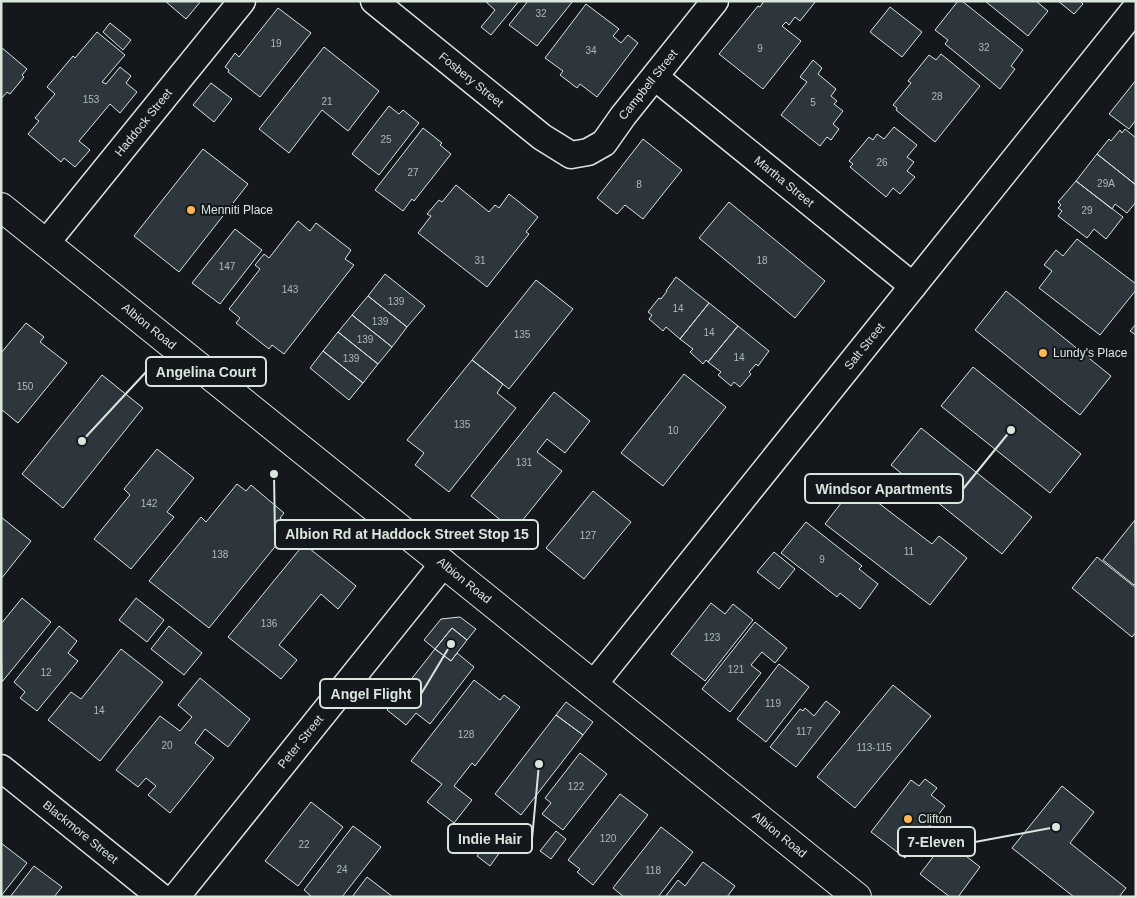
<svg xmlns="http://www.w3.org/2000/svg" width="1137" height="898" viewBox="0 0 1137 898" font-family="Helvetica,sans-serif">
  <rect width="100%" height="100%" fill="#14181c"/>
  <!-- building -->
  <path fill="#2c363c" stroke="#d8e6dc" d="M165,1H201L186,19Z
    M485,1H519L491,35L481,27L495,10Z
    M528,1H573L537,46L509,25Z
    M764,1H816L800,21L795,17L789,25L786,22L782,26L801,41L763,89L719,54L758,6L760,7Z
    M958,1H962L1023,50L1011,66L1015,69L1000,89L945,44L948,40L935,30Z
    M985,1H1036L1048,11L1028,36Z
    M1058,1H1080L1083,4L1074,14Z
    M586,4L619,29L613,36L621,43L628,35L638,43L597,97L580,84L577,88L560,75L563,71L545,58Z
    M890,7L922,32L902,57L870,32Z
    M278,8L311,33L260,97L228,72L229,70L225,67L235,53L239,57Z
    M110,23L131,40L123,50L103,32Z
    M97,32L125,55L102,82L106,84L120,67L131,76L126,83L137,92L120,113L110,104L79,141L90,150L75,167L64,158L61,162L28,134L39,121L35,118L55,94L47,87L73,56L75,58Z
    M1,47L27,69L22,75L24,77L10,94L7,92L1,99Z
    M324,47L379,91L348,131L322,110L289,153L259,129Z
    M941,54L980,86L935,142L896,110L897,108L893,105L911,83L908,81L929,55L936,60Z
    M813,60L822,68L818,74L836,89L831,96L837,101L834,104L843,111L833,124L839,129L831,140L827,137L820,146L781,115L807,82L800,77Z
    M1136,80V120L1129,129L1109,114Z
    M211,83L232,99L214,122L193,105Z
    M389,106L399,114L403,110L419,123L379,175L352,154Z
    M894,127L917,145L907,157L914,162L907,171L915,177L900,194L893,188L886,197L850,167L853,164L849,161L869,137L873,140L877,134L884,139Z
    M423,128L442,143L440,145L451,154L414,201L412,199L403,211L375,190Z
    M1125,129L1136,138V185L1097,154L1109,139L1111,141L1120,130L1122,133Z
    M643,139L682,170L643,219L625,205L617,214L597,198Z
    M203,149L248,184L179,272L134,236Z
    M1097,154L1136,185V202L1127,213L1115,204L1112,209L1076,181Z
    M1076,181L1123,217L1106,239L1094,229L1087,238L1058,216L1062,211L1058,208L1061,205L1058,202Z
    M456,185L489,212L495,205L499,208L509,194L538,217L526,232L529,234L487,287L418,233L431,216L427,214L439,200L442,202Z
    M729,202L825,281L795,318L699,238Z
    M298,221L310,231L316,223L351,250L345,259L354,265L284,354L272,345L269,349L236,323L240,318L229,309L260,269L255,265L264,254L269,258Z
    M235,229L262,250L220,304L192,283Z
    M1077,239L1136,284V290L1100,335L1039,288L1052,271L1044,265L1056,250L1063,256Z
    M385,274L425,306L407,327L368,296Z
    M676,277L709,303L680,339L666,327L663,331L649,319L652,315L648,312L659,298L661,299L667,291H666Z
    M536,280L573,309L509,389L472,360Z
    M1006,291L1111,376L1080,415L975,330Z
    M368,296L407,327L392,347L352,315Z
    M709,303L738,326L708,362L706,360L703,364L690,352L693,349L680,339Z
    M352,315L392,347L378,364L338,332Z
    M26,323L44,337L40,342L67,363L18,423L1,409V353Z
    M1136,324V335L1130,331Z
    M738,326L769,351L758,366L756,364L749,372L751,374L740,387L734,382L731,386L718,375L721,372L708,362Z
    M338,332L378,364L363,383L323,351Z
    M323,351L363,383L349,400L310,368Z
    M472,360L503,384L497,393L516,408L449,492L415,465L424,453L407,440Z
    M973,367L1081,454L1050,493L941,406Z
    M684,374L726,407L663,486L621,453Z
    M102,375L143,408L63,508L22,474Z
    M554,392L590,421L565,453L547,439L537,452L562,471L514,531L471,496Z
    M921,428L1032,517L1002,554L891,465Z
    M157,449L194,478L167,512L174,517L131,569L94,539L130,495L124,489Z
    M237,484L246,491L251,485L284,513L280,518L291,527L209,628L149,581L201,517L206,522Z
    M855,485L932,544L939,536L967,558L930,605L825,524Z
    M593,491L631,522L584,579L546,548Z
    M1,517L31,541L1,579Z
    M1135,520L1136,583L1134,585L1103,560Z
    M806,522L862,566L859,569L878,584L860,609L840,593L837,597L781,553Z
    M304,544L356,586L338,609L321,594L279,645L297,660L281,679L228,637Z
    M774,552L795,569L779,589L757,572Z
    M1097,557L1136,588V632L1132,637L1072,588Z
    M22,598L51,622L2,682L1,624Z
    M136,598L164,620L147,642L119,620Z
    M711,603L725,614L733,604L753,620L705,681L671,654Z
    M460,617L476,629L467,640L452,628L435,649L424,640L441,619Z
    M755,622L787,648L775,663L762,652L751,665L761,673L730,712L702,689Z
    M59,626L77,641L68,653L78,661L37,711L20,698L25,692L14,682Z
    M169,626L202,653L184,675L151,649Z
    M452,628L467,640L451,661L435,649Z
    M121,649L163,682L100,761L48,720L71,692L81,699Z
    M435,649L451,661L457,653L474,667L430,724L416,713L406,725L387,710Z
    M779,664L809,687L766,742L737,719Z
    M200,678L250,719L228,747L205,729L195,743L214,758L170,813L148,795L156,786L146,778L138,787L116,770L160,716L180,731L192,717L178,705Z
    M474,680L500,700L504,695L520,707L475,766L472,763L454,786L472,800L454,823L427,802L442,784L411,761Z
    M893,685L931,716L855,808L817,777Z
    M826,701L840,712L796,767L770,747L800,709L803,711L805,708L814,716Z
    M566,702L593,722L583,735L556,715Z
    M556,715L583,735L521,815L495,794Z
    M580,753L607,774L563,830L542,814L551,803L545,798Z
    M925,779L937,788L931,795L945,806L905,858L871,832L911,780L919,786Z
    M1062,786L1094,812L1070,843L1126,888L1119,897H1074L1012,848Z
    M620,794L648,815L593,885L577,872L580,869L568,860Z
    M311,802L343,827L298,886L265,861Z
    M353,826L381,847L342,897H312L304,890Z
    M661,827L693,852L658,897H624L613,888Z
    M556,831L566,839L551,859L540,851Z
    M953,831L969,843L962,853L980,867L958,897H950L920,874Z
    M488,842L500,852L490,866L477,856Z
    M1,843L27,863L1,896Z
    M703,862L735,886L727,897H665L678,880L685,886Z
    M34,866L62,887L54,897H10Z
    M367,877L393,897H352Z"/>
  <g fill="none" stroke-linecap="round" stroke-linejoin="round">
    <defs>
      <g id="street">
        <path id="s1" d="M374,1L542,137L571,155L588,152L604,143L623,116L715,1"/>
        <path id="s2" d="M655,77L913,286"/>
        <path id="s3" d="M46,243L242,1"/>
        <path id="s4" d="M593,685L1136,8"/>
        <path id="s5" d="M1,768L161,897"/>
        <path id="s6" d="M176,897L444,563"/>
      </g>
      <g id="secondary">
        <path id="s7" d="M1,207L857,897"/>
      </g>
    </defs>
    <!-- street casing -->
    <use href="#street" stroke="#d8e6dc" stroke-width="29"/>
    <!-- secondary casing -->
    <use href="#secondary" stroke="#d8e6dc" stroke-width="30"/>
    <!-- street -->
    <use href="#street" stroke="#14181c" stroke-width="26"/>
    <!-- secondary -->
    <use href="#secondary" stroke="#14181c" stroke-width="28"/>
  </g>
  <!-- markers -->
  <g fill="#ffb74d" stroke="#14181c" stroke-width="2">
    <circle cx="191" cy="210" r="5"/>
    <circle cx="1043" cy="353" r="5"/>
    <circle cx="908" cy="819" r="5"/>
  </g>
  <g text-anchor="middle" stroke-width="4" stroke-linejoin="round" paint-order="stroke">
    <!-- number labels -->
    <g font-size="10" fill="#adbab4">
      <text x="541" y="17">32</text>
      <text x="276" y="47">19</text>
      <text x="984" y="51">32</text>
      <text x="760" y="52">9</text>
      <text x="591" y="54">34</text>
      <text x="937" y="100">28</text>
      <text x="91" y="103">153</text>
      <text x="327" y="105">21</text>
      <text x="813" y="106">5</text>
      <text x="386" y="143">25</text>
      <text x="882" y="166">26</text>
      <text x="413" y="176">27</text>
      <text x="1106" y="187">29A</text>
      <text x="639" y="188">8</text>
      <text x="1087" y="214">29</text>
      <text x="480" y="264">31</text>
      <text x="762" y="264">18</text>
      <text x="227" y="270">147</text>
      <text x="290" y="293">143</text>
      <text x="396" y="305">139</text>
      <text x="678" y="312">14</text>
      <text x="380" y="325">139</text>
      <text x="709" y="336">14</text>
      <text x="522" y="338">135</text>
      <text x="365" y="343">139</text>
      <text x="739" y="361">14</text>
      <text x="351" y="362">139</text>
      <text x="25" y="390">150</text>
      <text x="462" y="428">135</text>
      <text x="673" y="434">10</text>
      <text x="524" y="466">131</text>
      <text x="149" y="507">142</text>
      <text x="588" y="539">127</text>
      <text x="909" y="555">11</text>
      <text x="220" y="558">138</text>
      <text x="822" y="563">9</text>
      <text x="269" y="627">136</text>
      <text x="712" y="641">123</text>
      <text x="736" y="673">121</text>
      <text x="46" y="676">12</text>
      <text x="773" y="707">119</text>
      <text x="99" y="714">14</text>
      <text x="804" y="735">117</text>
      <text x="466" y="738">128</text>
      <text x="167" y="749">20</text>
      <text x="874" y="751">113-115</text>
      <text x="576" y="790">122</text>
      <text x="608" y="842">120</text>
      <text x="304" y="848">22</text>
      <text x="342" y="873">24</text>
      <text x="653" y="874">118</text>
    </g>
    <!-- street labels -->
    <g font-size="12" fill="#d8e6dc" stroke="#14181c">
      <text dy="4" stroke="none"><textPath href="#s1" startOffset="125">Fosbery Street</textPath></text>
      <text dy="4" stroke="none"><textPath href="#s1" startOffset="359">Campbell Street</textPath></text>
      <text dy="4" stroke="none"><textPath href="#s3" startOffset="155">Haddock Street</textPath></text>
      <text dy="4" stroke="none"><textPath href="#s2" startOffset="166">Martha Street</textPath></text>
      <text dy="4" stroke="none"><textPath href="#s7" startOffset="190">Albion Road</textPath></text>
      <text dy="4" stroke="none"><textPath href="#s4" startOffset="434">Salt Street</textPath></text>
      <text dy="4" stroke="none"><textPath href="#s7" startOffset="595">Albion Road</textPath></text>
      <text dy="4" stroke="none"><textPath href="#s6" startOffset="199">Peter Street</textPath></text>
      <text dy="4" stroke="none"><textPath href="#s5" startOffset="102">Blackmore Street</textPath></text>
      <text dy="4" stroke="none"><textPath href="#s7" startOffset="1000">Albion Road</textPath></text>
    </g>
    <!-- poi labels -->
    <g font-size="12" fill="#d8e6dc" stroke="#14181c" text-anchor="start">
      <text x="201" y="214">Menniti Place</text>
      <text x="1053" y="357">Lundy's Place</text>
      <text x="918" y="823">Clifton</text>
    </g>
  </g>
  <!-- callouts -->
  <path fill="none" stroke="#d8e6dc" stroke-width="2" d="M82 441L146 372M1011 430L963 489M274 474L275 535M451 644L421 694M539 764L532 839M1056 827L975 842"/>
  <g fill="#d8e6dc" stroke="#14181c" stroke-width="2">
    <circle cx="82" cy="441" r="5"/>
    <circle cx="1011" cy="430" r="5"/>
    <circle cx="274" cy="474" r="5"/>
    <circle cx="451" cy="644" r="5"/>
    <circle cx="539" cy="764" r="5"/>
    <circle cx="1056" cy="827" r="5"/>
  </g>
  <g fill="#14181c" stroke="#d8e6dc" stroke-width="2">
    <rect x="146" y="357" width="120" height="29" rx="5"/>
    <rect x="805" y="474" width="158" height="29" rx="5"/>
    <rect x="275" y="520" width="263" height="29" rx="5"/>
    <rect x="320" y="679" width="101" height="29" rx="5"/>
    <rect x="448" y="824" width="84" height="29" rx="5"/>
    <rect x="898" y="827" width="77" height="29" rx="5"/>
  </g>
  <g font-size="14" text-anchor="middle" font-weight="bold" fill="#d8e6dc">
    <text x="206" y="377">Angelina Court</text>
    <text x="884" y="494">Windsor Apartments</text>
    <text x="407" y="539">Albion Rd at Haddock Street Stop 15</text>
    <text x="371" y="699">Angel Flight</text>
    <text x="490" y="844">Indie Hair</text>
    <text x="936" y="847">7-Eleven</text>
  </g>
  <!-- border -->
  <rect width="1137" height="898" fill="none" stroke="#d8e6dc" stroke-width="5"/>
</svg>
